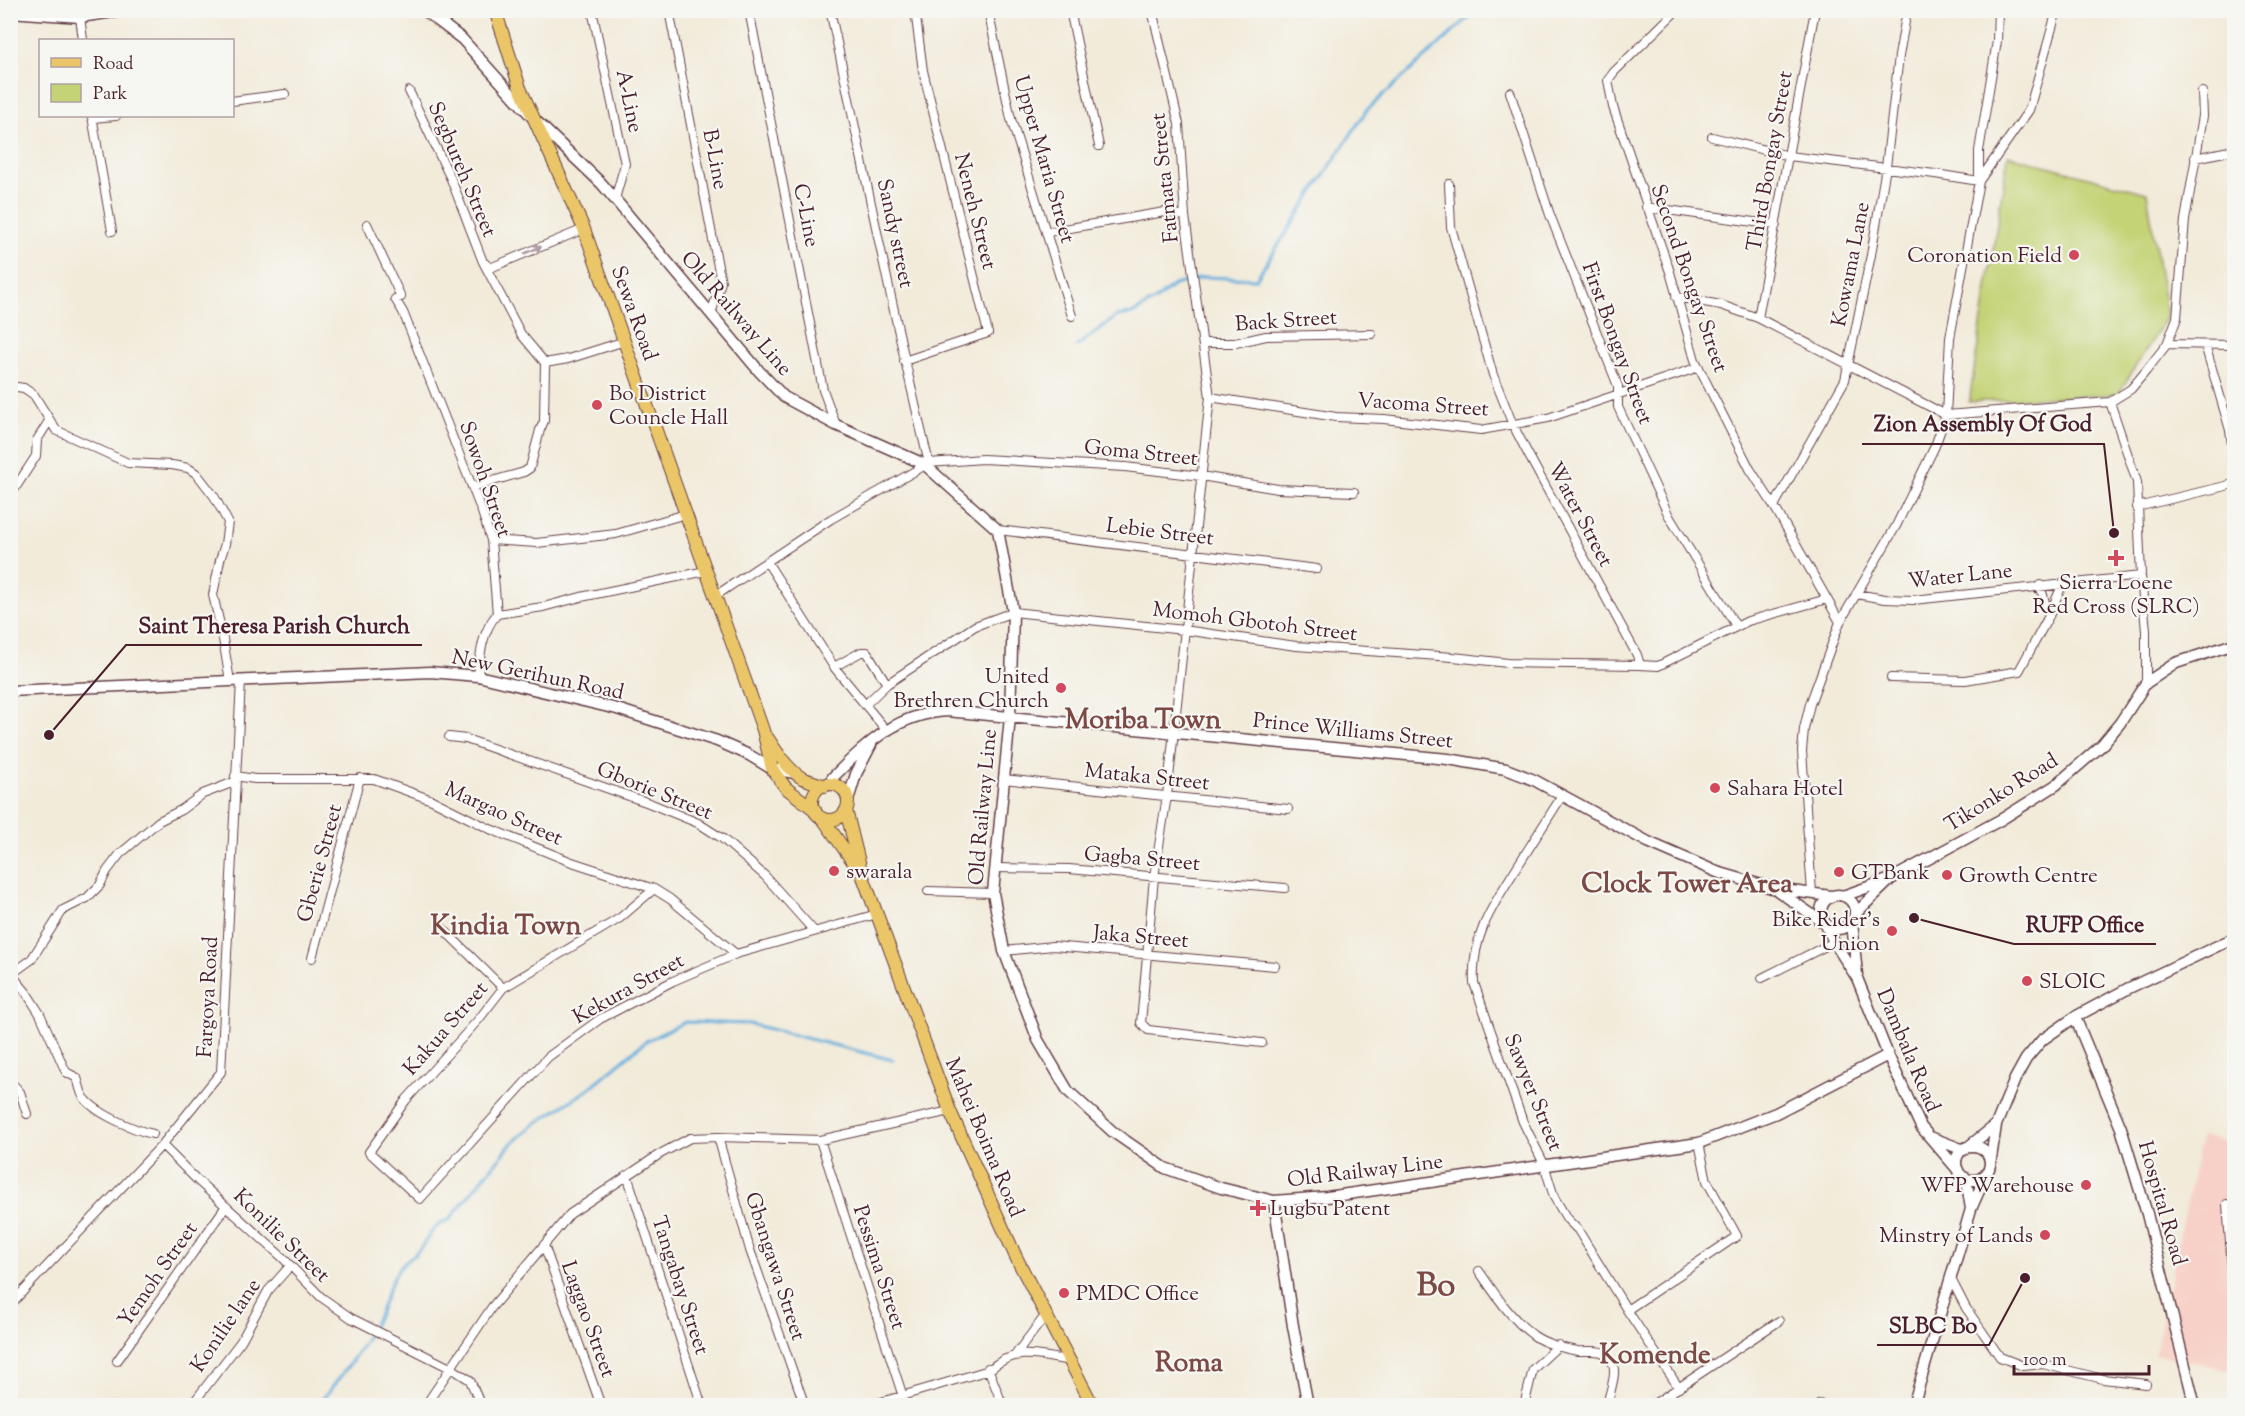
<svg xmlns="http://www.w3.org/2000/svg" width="2245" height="1416" viewBox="0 0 2245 1416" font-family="'Sorts Mill Goudy',serif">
  <rect width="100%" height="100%" fill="#f6f6f2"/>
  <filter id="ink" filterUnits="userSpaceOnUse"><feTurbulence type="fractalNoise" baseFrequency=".0167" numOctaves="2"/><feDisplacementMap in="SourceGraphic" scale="12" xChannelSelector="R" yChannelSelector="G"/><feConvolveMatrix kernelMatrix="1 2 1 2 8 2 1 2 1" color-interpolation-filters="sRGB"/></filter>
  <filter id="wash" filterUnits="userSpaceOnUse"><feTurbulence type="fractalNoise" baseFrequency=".008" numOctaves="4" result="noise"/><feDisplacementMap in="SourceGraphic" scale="24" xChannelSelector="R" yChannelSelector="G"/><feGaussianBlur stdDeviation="1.35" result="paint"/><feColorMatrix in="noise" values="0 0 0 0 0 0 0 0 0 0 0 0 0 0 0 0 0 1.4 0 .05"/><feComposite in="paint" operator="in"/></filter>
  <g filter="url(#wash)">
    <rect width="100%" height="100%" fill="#f2ebda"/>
    <!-- built -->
    <path fill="#f7d1c7" d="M2201,1136L2234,1143V1371L2155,1354Z"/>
    <!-- green -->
    <path fill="#c3d375" stroke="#867950" stroke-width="1.5" d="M2008,155L2147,193L2167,317L2118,394L1969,402Z"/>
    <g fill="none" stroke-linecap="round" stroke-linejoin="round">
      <!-- stream -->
      <path stroke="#65aedc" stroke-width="3" d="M1077,346L1117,316L1132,314L1156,300L1174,285L1204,277L1256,279L1367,110L1477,10
        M317,1406C340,1378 364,1347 379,1314C387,1297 390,1278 403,1264C407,1259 413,1257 417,1252C431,1238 428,1228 449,1220L512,1143L535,1124L586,1091L646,1041L685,1022L750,1024L893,1060"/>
    </g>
  </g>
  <g filter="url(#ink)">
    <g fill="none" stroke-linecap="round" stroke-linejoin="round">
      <defs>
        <path id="minor" d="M592,10L625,164L615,199
          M669,10L721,282L711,314
          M749,10L823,390L836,425
          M830,10C863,161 892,313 929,463
          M988,10L1011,119L1072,316
          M1070,10L1099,146
          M1152,10L1179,124L1185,216L1210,397L1167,796L1154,877L1141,1023L1148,1030L1262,1043
          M1674,10L1673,14L1614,72L1608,80L1613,107L1670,272L1695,360L1750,469L1774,506L1840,622
          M80,17L83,40
          M409,91L451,179L483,262L521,334L545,363L568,359L625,341
          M1510,92L1550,215L1618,386V407L1669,516L1736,626
          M232,101L285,94
          M92,116L112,231
          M92,118L116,116
          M1712,137L1789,156L1935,174L1979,181
          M2195,158L2234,150
          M1979,181L2029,110L2057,10
          M1449,184L1451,227L1493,375L1513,425L1528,454L1637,655L1640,665L1658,666L1748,621L1827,599
          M1646,207L1776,225
          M367,224L401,297L395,299L403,312L482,512L491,540L497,614C482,631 480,655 478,676
          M1046,232L1165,212L1185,216
          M486,264L490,268L584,229
          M1676,297L1721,305L1758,318L1946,415
          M1758,318L1815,10
          M1203,343H1235L1266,336L1372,334
          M2167,344L2234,345
          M2205,345L2230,430L2234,459
          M904,361L988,333L923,71L915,10
          M10,386L24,388L34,395L56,430L128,463L172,465L188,468L197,474L214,496L228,522L225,544L220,560L213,595L222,633L230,681
          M1210,397L1336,417L1384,419L1481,430L1548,418L1699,367
          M2110,402L2137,482L2141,576L2146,631V683
          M1946,415L2110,402L2131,389L2146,371L2167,344L2177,318L2185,220L2203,116L2202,92
          M472,487L524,472L530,468L540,430L544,421L545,363
          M10,496L36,456L37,440L49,421
          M1774,506L1845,380L1871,255L1886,167L1899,56L1907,10
          M2137,507L2234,484
          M998,530L1317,569
          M491,540L537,543L616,534L686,514
          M767,562L834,667L886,730
          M2040,585L2049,616
          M1856,594L1885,599L1913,600L2141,576
          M715,596L831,519L929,463L983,459L1125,467L1201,476L1278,489L1354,492
          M497,614L543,607L581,597L706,571
          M834,667L861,652H867L887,684L865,705
          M1891,678L1965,680L2019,671L2049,616L2063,583
          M887,684L975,626L1013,612L1184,630L1296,646L1453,657L1508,663L1640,665
          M449,737L466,739L649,803L698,823L723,839L765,876L814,931
          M235,776L255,779H374L432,800L490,829L569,861L654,889L670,899L736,954
          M1003,779L1288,809
          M1562,796C1547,820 1532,843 1517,867C1493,905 1471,936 1474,983L1523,1122L1544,1164L1554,1197L1567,1219L1578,1230L1627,1310L1679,1388
          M995,868L1069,869L1285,888
          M654,889L620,918L503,988L479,1019L406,1100L369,1152L420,1199L548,1057L600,1019L673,981L736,954L877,914
          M928,891L993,893
          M1812,893L1802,751L1804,729L1810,704L1840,622L1896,526L1935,446L1946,415L1950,338L1979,181V151L1997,41L1998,10
          M441,927L503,988
          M1004,951L1053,946L1275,966
          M312,958L360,778
          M11,974L26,992L40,1014L66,1072L77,1078C79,1083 80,1091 83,1096C94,1113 134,1130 153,1134
          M10,975L31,960L63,910L87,898L100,885L107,871L120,854L159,821L181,810L203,794L234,782
          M1762,978L1834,942
          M10,1081L20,1092L27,1114
          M718,1137L750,1250L805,1406
          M820,1140L906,1406
          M162,1145L197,1180L282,1257L321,1297L351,1318L456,1371L470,1380L481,1406
          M627,1175L702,1406
          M2227,1204L2234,1294
          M544,1245L601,1406
          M1479,1271C1495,1294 1511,1319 1533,1335C1543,1343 1565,1349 1578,1351C1591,1352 1602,1347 1611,1360C1619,1371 1609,1393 1607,1406
          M1951,1279L1966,1308L2000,1357L2023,1366L2043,1364L2103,1379L2146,1384
          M10,1305L162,1145L221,1072L241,681
          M1627,1310L1737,1236L1707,1181L1699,1143
          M1016,1354L1045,1316
          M117,1361L226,1206
          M988,1368L1003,1406
          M191,1406L241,1341L268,1291L290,1266
          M425,1406L492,1307L570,1214L660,1154L690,1138L718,1137L820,1140L950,1111
          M868,1406L989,1370C1015,1347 1038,1355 1069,1361
          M1524,1406L1533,1369L1559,1345
          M1651,1406L1779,1321
          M1818,1406L1820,1404"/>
        <path id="tertiary" d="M424,10L462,39L533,118L602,184L759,371L784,397L836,425L924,464L998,530L1013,612L1010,717L993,893L1004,951L1038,1040L1068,1091L1113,1132L1165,1168L1221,1188L1274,1201L1327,1197L1699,1143L1776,1113L1888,1055
          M10,12L80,17L127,10
          M10,691L430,672L478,676L617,709L717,741L749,755L772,769L795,773
          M828,785L833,777C868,743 896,714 947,711L1448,759L1506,769L1534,780L1648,842L1717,872L1775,889L1831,896
          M848,800L856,774L871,745
          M1778,891L1824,923
          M1821 912a17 17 0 1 1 34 0a17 17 0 1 1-34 0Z
          M1843,896L1891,879L2002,819L2056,785L2101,746L2120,723L2146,683L2176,663L2234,644
          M1855,914L1889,881
          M1852,922L1857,975
          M1826,925L1834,942L1857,978L1888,1055L1921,1127L1958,1170
          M2075,1017L2121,1128L2147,1214L2195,1406
          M1930,1137L1964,1150
          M1956 1163a17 17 0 1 1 34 0a17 17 0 1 1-34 0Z
          M1968,1147L1996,1125
          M1990,1165L1996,1125L2015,1079L2026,1059L2042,1040L2075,1017L2129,988L2234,938
          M1966,1178L1971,1209
          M1274,1201L1293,1326L1308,1406
          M1913,1406L1971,1209L1986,1175"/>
        <path id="primary" d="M495,10L520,88L584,229L763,730L772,769L786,788L815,810
          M767,737C776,751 787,769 802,778C809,781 817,783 825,786
          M812 802a18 18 0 1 1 36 0a18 18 0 1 1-36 0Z
          M846,810L862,874L950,1111L1016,1257L1093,1406
          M823,819L856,866"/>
      </defs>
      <!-- minor casing -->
      <use href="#minor" stroke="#633e45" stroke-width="10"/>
      <!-- tertiary casing -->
      <use href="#tertiary" stroke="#633e45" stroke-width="13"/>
      <!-- primary casing -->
      <use href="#primary" stroke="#633e45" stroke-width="14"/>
      <!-- minor -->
      <use href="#minor" stroke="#fff" stroke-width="8"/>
      <!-- tertiary -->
      <use href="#tertiary" stroke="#fff" stroke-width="10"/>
      <!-- primary -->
      <use href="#primary" stroke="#ebc669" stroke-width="12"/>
    </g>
    <!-- one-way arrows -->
    <defs><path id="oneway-shaft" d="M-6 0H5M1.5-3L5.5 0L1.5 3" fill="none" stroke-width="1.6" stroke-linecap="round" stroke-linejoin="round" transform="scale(1.5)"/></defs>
    <use stroke="#ae9aa0" href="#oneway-shaft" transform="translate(533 250) rotate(-22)"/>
  </g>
  <!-- markers -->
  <g fill="#d1495b" stroke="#f6f6f2" stroke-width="2">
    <circle cx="2074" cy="255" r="6"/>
    <circle cx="597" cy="405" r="6"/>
    <path d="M2113 549h6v6h6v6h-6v6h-6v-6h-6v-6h6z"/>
    <circle cx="1061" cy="688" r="6"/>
    <circle cx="1715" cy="788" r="6"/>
    <circle cx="834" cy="871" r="6"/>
    <circle cx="1839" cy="872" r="6"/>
    <circle cx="1947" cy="875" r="6"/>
    <circle cx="1892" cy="931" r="6"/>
    <circle cx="2027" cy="981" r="6"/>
    <circle cx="2086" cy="1185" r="6"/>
    <path d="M1255 1199h6v6h6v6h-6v6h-6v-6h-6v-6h6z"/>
    <circle cx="2045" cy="1235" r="6"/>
    <circle cx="1064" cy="1293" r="6"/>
  </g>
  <g text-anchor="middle" stroke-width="4.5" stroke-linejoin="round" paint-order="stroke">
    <!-- street labels -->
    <g font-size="21" fill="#4a1f2b" stroke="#f6f6f2">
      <text transform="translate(630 101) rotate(78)" y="7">A-Line</text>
      <text transform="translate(716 159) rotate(79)" y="7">B-Line</text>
      <text transform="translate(1045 159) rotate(74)" y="7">Upper Maria Street</text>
      <text transform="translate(1769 161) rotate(-80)" y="7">Third Bongay Street</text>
      <text transform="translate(463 169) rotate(67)" y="7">Segbureh Street</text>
      <text transform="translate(1164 178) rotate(-96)" y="7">Fatmata Street</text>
      <text transform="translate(976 211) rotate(76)" y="7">Neneh Street</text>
      <text transform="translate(807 215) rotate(79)" y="7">C-Line</text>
      <text transform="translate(896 233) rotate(78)" y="7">Sandy street</text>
      <text transform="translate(1850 264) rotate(-79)" y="7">Kowama Lane</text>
      <text transform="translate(1690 278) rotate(71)" y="7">Second Bongay Street</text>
      <text transform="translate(635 313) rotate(70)" y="7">Sewa Road</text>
      <text transform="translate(737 313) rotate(49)" y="7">Old Railway Line</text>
      <text transform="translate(1286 320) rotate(-4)" y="7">Back Street</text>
      <text transform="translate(1618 343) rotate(70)" y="7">First Bongay Street</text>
      <text transform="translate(1423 404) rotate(4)" y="7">Vacoma Street</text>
      <text transform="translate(1141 452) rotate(6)" y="7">Goma Street</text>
      <text transform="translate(486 479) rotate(71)" y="7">Sowoh Street</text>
      <text transform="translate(1581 514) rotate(62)" y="7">Water Street</text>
      <text transform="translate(1160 531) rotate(7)" y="7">Lebie Street</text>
      <text transform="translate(1960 575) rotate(-6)" y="7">Water Lane</text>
      <text transform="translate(1255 621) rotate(7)" y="7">Momoh Gbotoh Street</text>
      <text transform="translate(538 674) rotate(12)" y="7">New Gerihun Road</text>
      <text transform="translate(1353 730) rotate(6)" y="7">Prince Williams Street</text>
      <text transform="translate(1147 776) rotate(6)" y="7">Mataka Street</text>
      <text transform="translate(655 790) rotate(22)" y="7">Gborie Street</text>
      <text transform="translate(2001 792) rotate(-32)" y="7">Tikonko Road</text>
      <text transform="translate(982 807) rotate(-85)" y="7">Old Railway Line</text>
      <text transform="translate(504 813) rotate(24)" y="7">Margao Street</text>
      <text transform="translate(1142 858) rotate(5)" y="7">Gagba Street</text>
      <text transform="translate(319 863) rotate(-75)" y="7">Gberie Street</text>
      <text transform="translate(1141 936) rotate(5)" y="7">Jaka Street</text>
      <text transform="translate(628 988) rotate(-29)" y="7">Kekura Street</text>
      <text transform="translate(207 997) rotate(-87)" y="7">Fargoya Road</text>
      <text transform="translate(445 1028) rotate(-49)" y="7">Kakua Street</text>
      <text transform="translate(1909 1050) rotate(67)" y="7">Dambala Road</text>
      <text transform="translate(1534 1092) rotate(68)" y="7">Sawyer Street</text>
      <text transform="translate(985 1137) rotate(67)" y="7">Mahei Boima Road</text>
      <text transform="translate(1365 1170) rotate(-7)" y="7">Old Railway Line</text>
      <text transform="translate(2163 1203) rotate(74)" y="7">Hospital Road</text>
      <text transform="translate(282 1235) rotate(44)" y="7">Konilie Street</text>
      <text transform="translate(776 1266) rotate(72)" y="7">Gbangawa Street</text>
      <text transform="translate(880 1267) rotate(72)" y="7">Pessima Street</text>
      <text transform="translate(157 1274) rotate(-55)" y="7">Yemoh Street</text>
      <text transform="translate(681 1285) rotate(72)" y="7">Tangabay Street</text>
      <text transform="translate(589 1319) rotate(70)" y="7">Laggao Street</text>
      <text transform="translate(225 1325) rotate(-56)" y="7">Konilie lane</text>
    </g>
    <!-- poi labels -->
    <g font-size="21" fill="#4a1f2b" stroke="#f6f6f2" text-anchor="start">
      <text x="2062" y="262" text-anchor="end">Coronation Field</text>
      <text x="609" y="400">Bo District<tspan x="609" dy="24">Councle Hall</tspan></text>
      <text x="2116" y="589" text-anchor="middle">Sierra Loene<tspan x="2116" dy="24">Red Cross (SLRC)</tspan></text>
      <text x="1049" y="683" text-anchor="end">United<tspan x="1049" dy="24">Brethren Church</tspan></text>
      <text x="1727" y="795">Sahara Hotel</text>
      <text x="846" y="878">swarala</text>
      <text x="1851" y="879">GTBank</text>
      <text x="1959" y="882">Growth Centre</text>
      <text x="1880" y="926" text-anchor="end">Bike Rider's<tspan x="1880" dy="24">Union</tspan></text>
      <text x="2039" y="988">SLOIC</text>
      <text x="2074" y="1192" text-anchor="end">WFP Warehouse</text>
      <text x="1270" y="1215">Lugbu Patent</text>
      <text x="2033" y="1242" text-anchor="end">Minstry of Lands</text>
      <text x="1076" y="1300">PMDC Office</text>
    </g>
    <!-- district labels -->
    <g font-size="27" font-weight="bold" fill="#7c4945" stroke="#f6f6f2">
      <text x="1143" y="728">Moriba Town</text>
      <text x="1687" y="892">Clock Tower Area</text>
      <text x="506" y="934">Kindia Town</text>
      <text x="1655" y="1363">Komende</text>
      <text x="1189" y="1371">Roma</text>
    </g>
    <!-- town labels -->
    <g font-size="33" font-weight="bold" fill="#7c4945" stroke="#f6f6f2">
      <text x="1436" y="1295">Bo</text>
    </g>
  </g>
  <!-- callouts -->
  <path fill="none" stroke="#4a1f2b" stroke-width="2" d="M2114 533L2104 444H1862M49 735L126 645H422M1914 918L2014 944H2156M2025 1278L1989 1345H1877"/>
  <g fill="#4a1f2b" stroke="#f6f6f2" stroke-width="2">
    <circle cx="2114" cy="533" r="6"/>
    <circle cx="49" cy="735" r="6"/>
    <circle cx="1914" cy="918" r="6"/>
    <circle cx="2025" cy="1278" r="6"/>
  </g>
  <g font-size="22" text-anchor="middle" font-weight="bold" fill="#4a1f2b" stroke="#f6f6f2" stroke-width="4.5" stroke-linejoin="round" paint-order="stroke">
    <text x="1983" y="431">Zion Assembly Of God</text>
    <text x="274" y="633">Saint Theresa Parish Church</text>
    <text x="2085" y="932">RUFP Office</text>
    <text x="1933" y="1333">SLBC Bo</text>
  </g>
  <!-- margin -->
  <rect width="2245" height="1416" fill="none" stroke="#f6f6f2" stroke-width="36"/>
  <!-- legend -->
  <rect x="39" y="39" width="195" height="78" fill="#f6f6f2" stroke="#b1a0a2" stroke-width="1.5"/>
  <rect x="51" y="58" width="30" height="9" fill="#ebc669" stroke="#b1a0a2" stroke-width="1.5"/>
  <text x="93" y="69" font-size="18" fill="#4a1f2b">Road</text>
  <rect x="51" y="84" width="30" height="18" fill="#c3d375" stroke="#b1a0a2" stroke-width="1.5"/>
  <text x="93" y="99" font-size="18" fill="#4a1f2b">Park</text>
  <!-- scale -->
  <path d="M2014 1365v9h135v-9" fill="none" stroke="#4a1f2b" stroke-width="3"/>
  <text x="2023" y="1365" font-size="18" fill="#4a1f2b" stroke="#f6f6f2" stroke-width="4.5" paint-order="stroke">100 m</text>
</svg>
